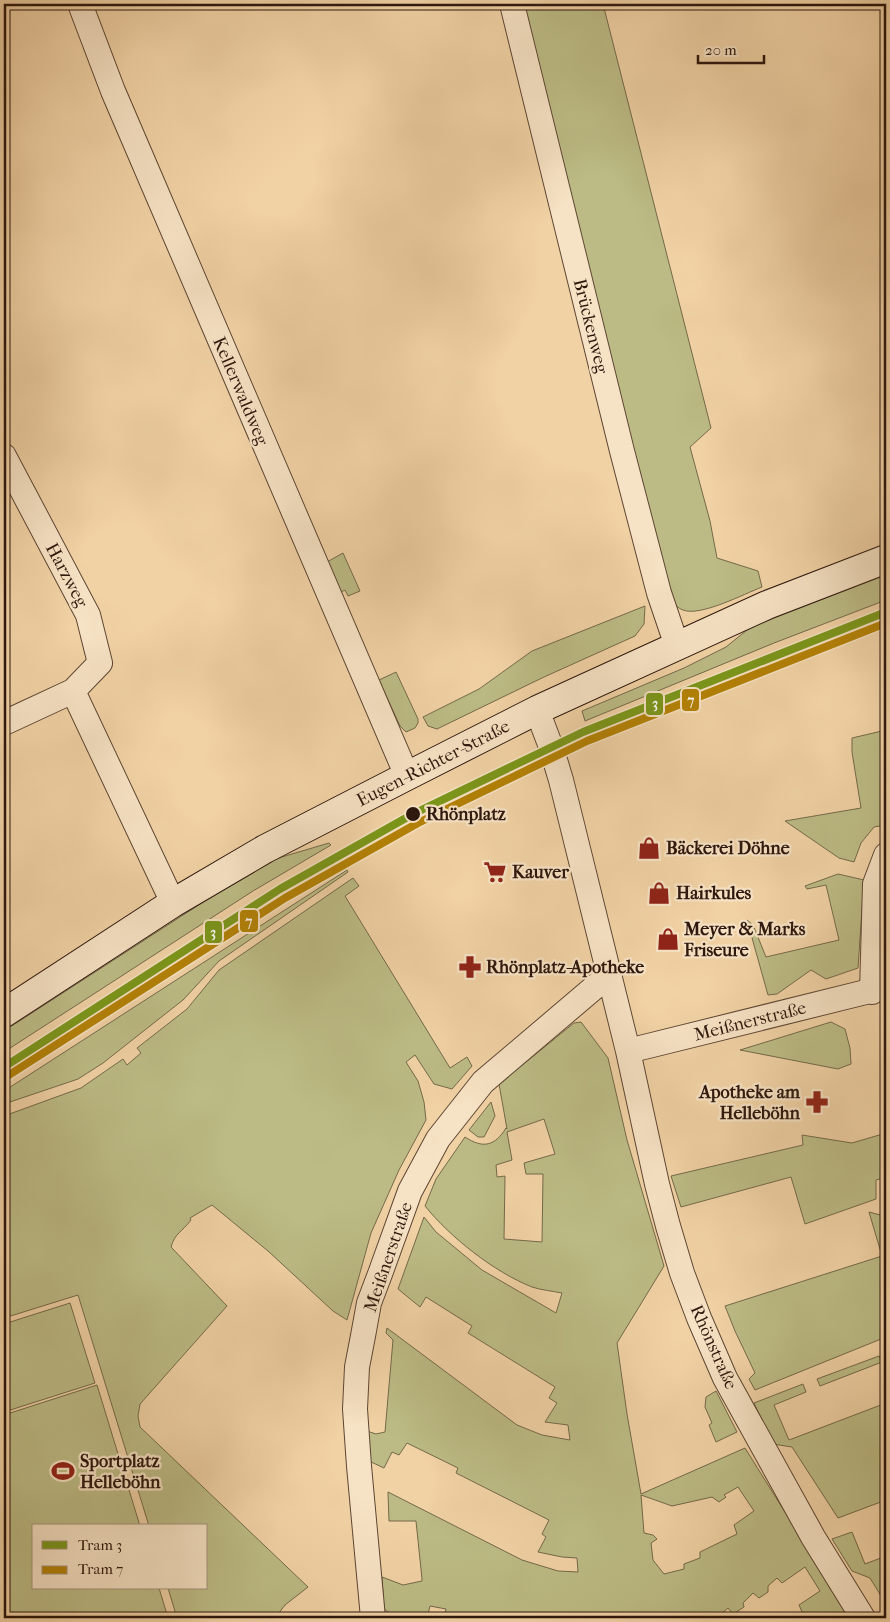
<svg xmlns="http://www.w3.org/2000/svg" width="890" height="1622" viewBox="0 0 890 1622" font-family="'IM FELL French Canon',serif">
  <rect width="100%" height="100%" fill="#f1d2a5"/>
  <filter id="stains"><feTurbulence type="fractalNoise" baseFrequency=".004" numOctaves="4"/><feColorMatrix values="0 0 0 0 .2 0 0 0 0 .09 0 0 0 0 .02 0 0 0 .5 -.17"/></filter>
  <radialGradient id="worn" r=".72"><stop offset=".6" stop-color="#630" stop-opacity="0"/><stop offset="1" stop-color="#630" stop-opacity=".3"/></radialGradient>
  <!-- green -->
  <path fill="#bcbb85" stroke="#746949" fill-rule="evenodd" d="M524,4H603L711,428L690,447L710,521L717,558L758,571L762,587C744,594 700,617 683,610C677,608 673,602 669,597Z
    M343,553L360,591L348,596L345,590L341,592L327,562Z
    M886,575V600L774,643L585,721L582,711L684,668L726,647L747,630L766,621Z
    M645,606L644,624L635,636L544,677L437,729L428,726L423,717L479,689L532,651Z
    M396,672L418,719V723L415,728L406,732L400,726L379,680Z
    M882,731L886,825L874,827L861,843L854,862L839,858L785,821L861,808L852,752V738Z
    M329,843L331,845L253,891L4,1052V1031L265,862Z
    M347,870L348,872L219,961L183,1000L103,1063L78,1079L4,1104V1091Z
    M838,874L864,880L858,968L826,979L811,970L777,994L768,995L747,920L753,925L766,957L839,940L826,885L807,889L805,886Z
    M353,878L359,886L345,896L450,1068L467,1057L472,1066L452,1089L434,1084L415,1055L406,1062L418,1081L424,1102L426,1120L399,1170L371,1233L347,1320L333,1311L268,1251L212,1205L190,1218L191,1220C182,1232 175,1233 171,1247L227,1306L140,1404L138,1416L140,1427L308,1587L285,1605L275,1618H177L168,1588H206V1526H149L78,1295L4,1318V1116L81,1088L123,1059L127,1065L141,1053L137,1048L187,1009L219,970Z
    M581,1022L608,1058L627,1140L664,1266L617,1343L627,1414L641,1494L745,1448L851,1618H795L803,1614L799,1605L820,1591L805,1567L782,1583L777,1578L768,1586V1592L759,1598L753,1593L743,1603L744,1607L733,1614L728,1608L719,1616V1618H457L445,1615L446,1609L430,1606L427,1618H397L384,1609L382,1577L403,1585L422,1581V1579L416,1521H389L388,1492L522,1560L558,1571L578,1572L577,1558L562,1557L538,1552L546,1537L542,1534L549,1520L456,1473L458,1468L407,1443L399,1455L392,1452L384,1468L369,1461L367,1431L376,1434L385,1432L393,1340L386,1333L387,1328L517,1425L542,1435L570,1440L568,1425L545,1422L557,1403L549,1398L555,1387L468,1333L472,1326L426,1297L420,1307L398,1289L424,1217L436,1232L482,1270L556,1313L562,1293C552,1291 541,1290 532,1287C494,1272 450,1237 425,1206L436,1179L465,1137C483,1149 495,1146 506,1128L507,1129L499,1084L574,1023ZM544,1119L555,1154L524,1163L526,1174H543L542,1242L504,1239L505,1176L497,1177L496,1165L512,1160L507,1132ZM738,1487L754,1511L734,1525L737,1534L700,1552V1558L684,1564V1569L664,1574L653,1560L651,1543L657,1539L653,1535L644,1533L641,1495L672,1506L712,1497L719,1502L726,1497L724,1495Z
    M831,1022L845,1029L850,1048L851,1064L838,1069L740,1050Z
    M491,1102L495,1116L484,1137H478L469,1130Z
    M886,1133L883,1178L876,1180V1199L805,1224L791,1177L681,1207L671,1176L803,1145L802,1135L852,1143Z
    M869,1212L884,1216L886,1220V1337L755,1390L749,1379L755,1373L735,1331L725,1306L882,1256Z
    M70,1303L95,1383L4,1412V1324Z
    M879,1356L882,1362L820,1386L817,1379Z
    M803,1384L806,1392L774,1405L789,1440L886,1403V1500L838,1518L792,1447L773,1444L754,1403Z
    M97,1385L140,1526H34V1588H159L168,1618H4V1415Z
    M716,1391L737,1432L716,1442L709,1425L712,1423L705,1407L706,1397Z
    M852,1532L865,1564L886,1556V1604L870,1578L852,1571L832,1539Z"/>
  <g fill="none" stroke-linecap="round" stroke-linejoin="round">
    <defs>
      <path id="street" d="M80,4L113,91L407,776
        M512,4L622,451L659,593L677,646
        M4,456L88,615L100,663L73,691L4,723
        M73,691L173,903
        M537,710L551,747L561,780L628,1051L657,1184L668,1226L682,1273L699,1318L725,1378L813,1537L863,1618
        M872,992L875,884L886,855
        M628,1051L886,987
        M373,1618L359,1466L355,1409L357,1367L363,1336L369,1303L380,1274L410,1191L438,1139L483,1082L609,975"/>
      <path id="secondary" d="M4,1013L173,903L265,849L407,776L537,710L767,605L886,559"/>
    </defs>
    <!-- street casing -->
    <use href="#street" stroke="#5e4633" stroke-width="26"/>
    <!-- secondary casing -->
    <use href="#secondary" stroke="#2d170d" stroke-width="30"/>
    <!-- street -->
    <use href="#street" stroke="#f6e2c4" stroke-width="24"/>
    <!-- secondary -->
    <use href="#secondary" stroke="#f6e2c4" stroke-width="28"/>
    <defs>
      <path id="tram-1" d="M4,1067L280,889L413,814L583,732L886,612"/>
      <path id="tram-2" d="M9,1075L285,898L418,823L587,741L886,623"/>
    </defs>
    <!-- tram-1 casing -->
    <use href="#tram-1" stroke="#f6e2c4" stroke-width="11"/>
    <!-- tram-2 casing -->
    <use href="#tram-2" stroke="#f6e2c4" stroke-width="11"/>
    <!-- tram-1 -->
    <use href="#tram-1" stroke="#7b961a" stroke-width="8"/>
    <!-- tram-2 -->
    <use href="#tram-2" stroke="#b38105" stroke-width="8"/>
  </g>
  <!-- icons -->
  <defs>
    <symbol id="shop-bare" viewBox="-9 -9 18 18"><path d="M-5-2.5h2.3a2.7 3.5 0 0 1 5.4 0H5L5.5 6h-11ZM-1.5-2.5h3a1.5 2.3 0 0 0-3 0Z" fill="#8f2418" stroke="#f6e2c4" stroke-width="2.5" paint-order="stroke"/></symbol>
    <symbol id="supermarket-bare" viewBox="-9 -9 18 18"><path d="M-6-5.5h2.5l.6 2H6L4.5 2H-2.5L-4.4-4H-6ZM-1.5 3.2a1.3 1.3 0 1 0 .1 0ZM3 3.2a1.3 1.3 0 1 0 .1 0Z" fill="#8f2418" stroke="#f6e2c4" stroke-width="2.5" paint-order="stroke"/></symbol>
    <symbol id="pharmacy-bare" viewBox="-9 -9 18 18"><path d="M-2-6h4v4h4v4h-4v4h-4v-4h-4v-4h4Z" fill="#8f2418" stroke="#f6e2c4" stroke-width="2.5" paint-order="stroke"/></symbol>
    <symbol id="stadium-bare" viewBox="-9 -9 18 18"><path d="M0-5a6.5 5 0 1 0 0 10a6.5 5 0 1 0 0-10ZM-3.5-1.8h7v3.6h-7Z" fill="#8f2418" stroke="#f6e2c4" stroke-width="2.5" paint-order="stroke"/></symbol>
  </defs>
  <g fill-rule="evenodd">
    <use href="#shop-bare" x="633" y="832" width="32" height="32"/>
    <use href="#supermarket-bare" x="479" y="856" width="32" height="32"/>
    <use href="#shop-bare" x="643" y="877" width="32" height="32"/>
    <use href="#shop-bare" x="652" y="923" width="32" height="32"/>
    <use href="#pharmacy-bare" x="454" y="951" width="32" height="32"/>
    <use href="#pharmacy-bare" x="801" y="1086" width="32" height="32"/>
    <use href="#stadium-bare" x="47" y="1455" width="32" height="32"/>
  </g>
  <!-- markers -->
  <circle fill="#2d170d" stroke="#f6e2c4" stroke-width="2" cx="413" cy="814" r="8"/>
  <g text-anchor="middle" stroke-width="4.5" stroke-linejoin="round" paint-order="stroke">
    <!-- street labels -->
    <g font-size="18" fill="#2d170d" stroke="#f6e2c4">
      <text transform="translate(591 326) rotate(76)" y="6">Brückenweg</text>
      <text transform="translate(241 391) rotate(67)" y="6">Kellerwaldweg</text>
      <text transform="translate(67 575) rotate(62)" y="6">Harzweg</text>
      <text transform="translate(433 763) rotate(-27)" y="6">Eugen-Richter-Straße</text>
      <text transform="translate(750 1021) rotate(-14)" y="6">Meißnerstraße</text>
      <text transform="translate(388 1257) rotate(-71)" y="6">Meißnerstraße</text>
      <text transform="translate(714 1347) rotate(66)" y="6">Rhönstraße</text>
    </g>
    <!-- stop labels -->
    <g font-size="18" font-weight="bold" fill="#2d170d" stroke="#f6e2c4" text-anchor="start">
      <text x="426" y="820">Rhönplatz</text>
    </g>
    <!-- poi labels -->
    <g font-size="18" font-weight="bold" fill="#2d170d" stroke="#f6e2c4" text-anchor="start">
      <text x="666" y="854">Bäckerei Döhne</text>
      <text x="512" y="878">Kauver</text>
      <text x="676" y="899">Hairkules</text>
      <text x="684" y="935">Meyer &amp; Marks<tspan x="684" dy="21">Friseure</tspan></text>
      <text x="486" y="973">Rhönplatz-Apotheke</text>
      <text x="800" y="1098" text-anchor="end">Apotheke am<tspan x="800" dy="21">Helleböhn</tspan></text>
      <text x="80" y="1467">Sportplatz<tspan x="80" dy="21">Helleböhn</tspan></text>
    </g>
  </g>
  <g stroke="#f6e2c4" stroke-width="2">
    <rect x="681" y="688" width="19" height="24" rx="5" fill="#b38105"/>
    <rect x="645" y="692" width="19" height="24" rx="5" fill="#7b961a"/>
    <rect x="239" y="909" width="20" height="24" rx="5" fill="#b38105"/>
    <rect x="204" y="920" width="19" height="24" rx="5" fill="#7b961a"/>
  </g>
  <g font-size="14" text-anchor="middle" font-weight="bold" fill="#fff">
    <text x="691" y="705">7</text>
    <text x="655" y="708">3</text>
    <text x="249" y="926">7</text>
    <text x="213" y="937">3</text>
  </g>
  <!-- margin -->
  <rect width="890" height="1622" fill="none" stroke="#f1d2a5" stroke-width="20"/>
  <rect x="5" y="5" width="880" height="1612" fill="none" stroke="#2d170d" stroke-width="2.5"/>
  <rect x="10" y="10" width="870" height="1602" fill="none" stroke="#2d170d"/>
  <!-- legend -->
  <rect x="32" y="1524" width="175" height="65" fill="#f6e2c4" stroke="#a6917b"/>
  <rect x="42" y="1541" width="25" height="8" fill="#7b961a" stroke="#a6917b"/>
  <text x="78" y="1550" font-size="15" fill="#2d170d">Tram 3</text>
  <rect x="42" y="1566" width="25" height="8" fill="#b38105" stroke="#a6917b"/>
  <text x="78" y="1574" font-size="15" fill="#2d170d">Tram 7</text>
  <!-- scale -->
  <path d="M698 55v8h66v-8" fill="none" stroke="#2d170d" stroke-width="2.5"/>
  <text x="705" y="55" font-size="15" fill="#2d170d" stroke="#f6e2c4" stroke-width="4" paint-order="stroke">20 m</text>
  <rect width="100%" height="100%" filter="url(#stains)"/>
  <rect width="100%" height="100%" fill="url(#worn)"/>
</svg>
